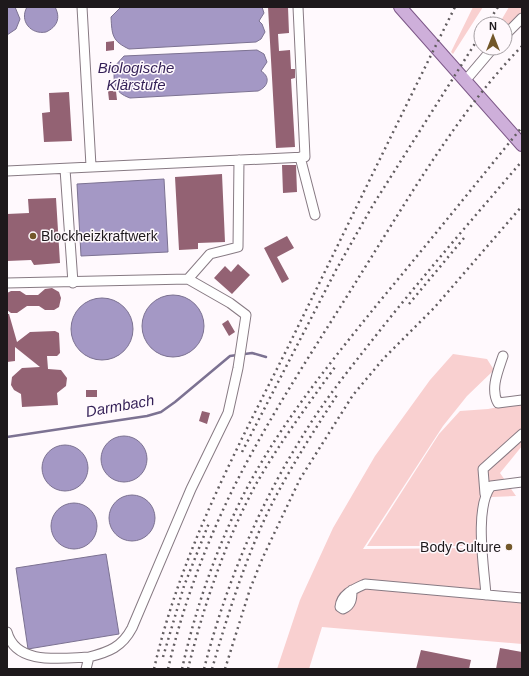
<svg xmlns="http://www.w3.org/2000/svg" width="529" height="676" viewBox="0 0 529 676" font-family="Arial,sans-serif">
  <rect width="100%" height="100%" fill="#fff9fd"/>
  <!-- green -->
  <path fill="#f9d0d0" d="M473,7H483L453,54L451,52Z
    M509,7H522V12L505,29V24H499Z
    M453,354L487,359L494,370L467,396L443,426L363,549L479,548L483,597L522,601V644L322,627L309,669H277L300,600L333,528L375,456L430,380Z
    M522,403V446L500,473L516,496L492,497L478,507L479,546H367L439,434L460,411L488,409Z"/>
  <!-- water -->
  <path fill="#a498c5" stroke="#7c7292" d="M7,7H15L20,19L16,29L7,35Z
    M27,7H55C61,18 57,27 46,32C31,35 19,21 27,7Z
    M121,7H262L264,13L259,21L262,24L265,32L261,39L256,42L129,49C112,41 112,35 111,17Z
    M257,50L264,54L267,62L261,71C271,77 268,87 258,91L130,98C113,92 114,83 114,67L124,56Z
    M164,179L168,252L81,256L77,184Z
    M142 326a31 31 0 1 1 62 0a31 31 0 1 1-62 0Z
    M71 329a31 31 0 1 1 62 0a31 31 0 1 1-62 0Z
    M101 459a23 23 0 1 1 46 0a23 23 0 1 1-46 0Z
    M42 468a23 23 0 1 1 46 0a23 23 0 1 1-46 0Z
    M109 518a23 23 0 1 1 46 0a23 23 0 1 1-46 0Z
    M51 526a23 23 0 1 1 46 0a23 23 0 1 1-46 0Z
    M106,554L119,634L28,649L16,568Z"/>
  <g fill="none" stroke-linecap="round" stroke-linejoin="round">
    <!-- stream -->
    <path stroke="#7c7292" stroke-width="2.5" d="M7,437L147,416L161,412L175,402L230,356L252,353L266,357"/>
  </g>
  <!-- building -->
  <path fill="#936273" d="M268,7H288L289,33L278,34L279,51L290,50L291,69H295V78L291,79L295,147L276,148Z
    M114,41V50L106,51V42Z
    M108,91H116L117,100H109Z
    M69,92L72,141L44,142L42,113L50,112L49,93Z
    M282,165H296L297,192L283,193Z
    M222,174L225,242L198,243V249L179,250L175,177Z
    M56,198L60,263L34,265L31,260L7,261V214L29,213L28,199Z
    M287,236L294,248L277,257L289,279L282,283L264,248Z
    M238,264L250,275L232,294L214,278L225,266L231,272Z
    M52,288L59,292L61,298L59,307L54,310H45L39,306H27L17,313H11L7,310V293L11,291H20L26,295H38L45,289Z
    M7,314H9L17,342L30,332L55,331L59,333L60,353L57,356H47L48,369L61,370L67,378L66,386L57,393L58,405L22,407L21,394L14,390L11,385L12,377L22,368L40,367L15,347V361L7,362Z
    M228,320L235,332L229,336L222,324Z
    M86,390H97V397H86Z
    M202,411L210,413L207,424L199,421Z
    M500,648L522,652V669H496Z
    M421,650L471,660L469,669H416Z"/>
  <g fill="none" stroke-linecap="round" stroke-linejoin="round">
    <defs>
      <path id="minor" d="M82,7L91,166
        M505,35L522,18
        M465,81L493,48
        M300,157L315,215
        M65,169L73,283
        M7,171L305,157L298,7
        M188,279L210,254L238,247L239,160
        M7,283L188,279L230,303L246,315L238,368L228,413L191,489L132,628C122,647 109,652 89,657
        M503,356C498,371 490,389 498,403L522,400
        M485,494L483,469L522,434
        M352,590C352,598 352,605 343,609L340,607C341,594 354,589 365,584L522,598
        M486,595C484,567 474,508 491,486L522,482
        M7,632C16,666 62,658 89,657L86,669"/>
      <path id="major" d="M400,7L522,145"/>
    </defs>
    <!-- minor casing -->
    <use href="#minor" stroke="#877a83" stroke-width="11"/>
    <!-- major casing -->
    <use href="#major" stroke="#7c5787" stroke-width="14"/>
    <!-- minor -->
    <use href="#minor" stroke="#fff" stroke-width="9"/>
    <!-- major -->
    <use href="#major" stroke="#ceafda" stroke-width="12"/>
    <!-- rail -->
    <path stroke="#625d60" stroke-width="2.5" stroke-dasharray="2 4" stroke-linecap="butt" d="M487,24L498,7
      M409,304L464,238
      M242,452L336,270L373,205L481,34
      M163,657L184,586L209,523
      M154,669C180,555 235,452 287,349C343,235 398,121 455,7
      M168,669C182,609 203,551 230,495C267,419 315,348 359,277C408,199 458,112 522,46
      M182,669C196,606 218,543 248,486C284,419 333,359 380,301C428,243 475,185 522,127
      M188,669C203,608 225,542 255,486C278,445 307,406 335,367
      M204,669C225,587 257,509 302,437C326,397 356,361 385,324C429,269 476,215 522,161
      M212,669C227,617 243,566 266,516C286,474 312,434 337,395
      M225,669L250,589L263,557L300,479L353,395L384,358L434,308L522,206"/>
  </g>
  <!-- markers -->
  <g fill="#73582a" stroke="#fff9fd" stroke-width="1.5">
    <circle cx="33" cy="236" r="4"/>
    <circle cx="509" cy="547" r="4"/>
  </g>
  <g text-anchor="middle" stroke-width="3" stroke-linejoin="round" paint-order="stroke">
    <!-- poi labels -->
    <g font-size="14" fill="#1e191c" stroke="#fff9fd" text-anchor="start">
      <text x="41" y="241">Blockheizkraftwerk</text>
      <text x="501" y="552" text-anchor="end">Body Culture</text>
    </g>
    <!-- water labels -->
    <g font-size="15" font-style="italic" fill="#331f56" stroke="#fff9fd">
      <text x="136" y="73">Biologische<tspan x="136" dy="17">Klärstufe</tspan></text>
      <text transform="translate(120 406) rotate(-10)" y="5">Darmbach</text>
    </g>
  </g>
  <!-- border -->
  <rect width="529" height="676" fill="none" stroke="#1e191c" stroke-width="16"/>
  <!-- north arrow -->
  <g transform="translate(493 36)"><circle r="19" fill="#fff9fd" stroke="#a59fa3"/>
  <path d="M0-3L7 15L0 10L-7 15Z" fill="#73582a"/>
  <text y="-6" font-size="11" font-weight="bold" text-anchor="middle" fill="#1e191c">N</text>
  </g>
</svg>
